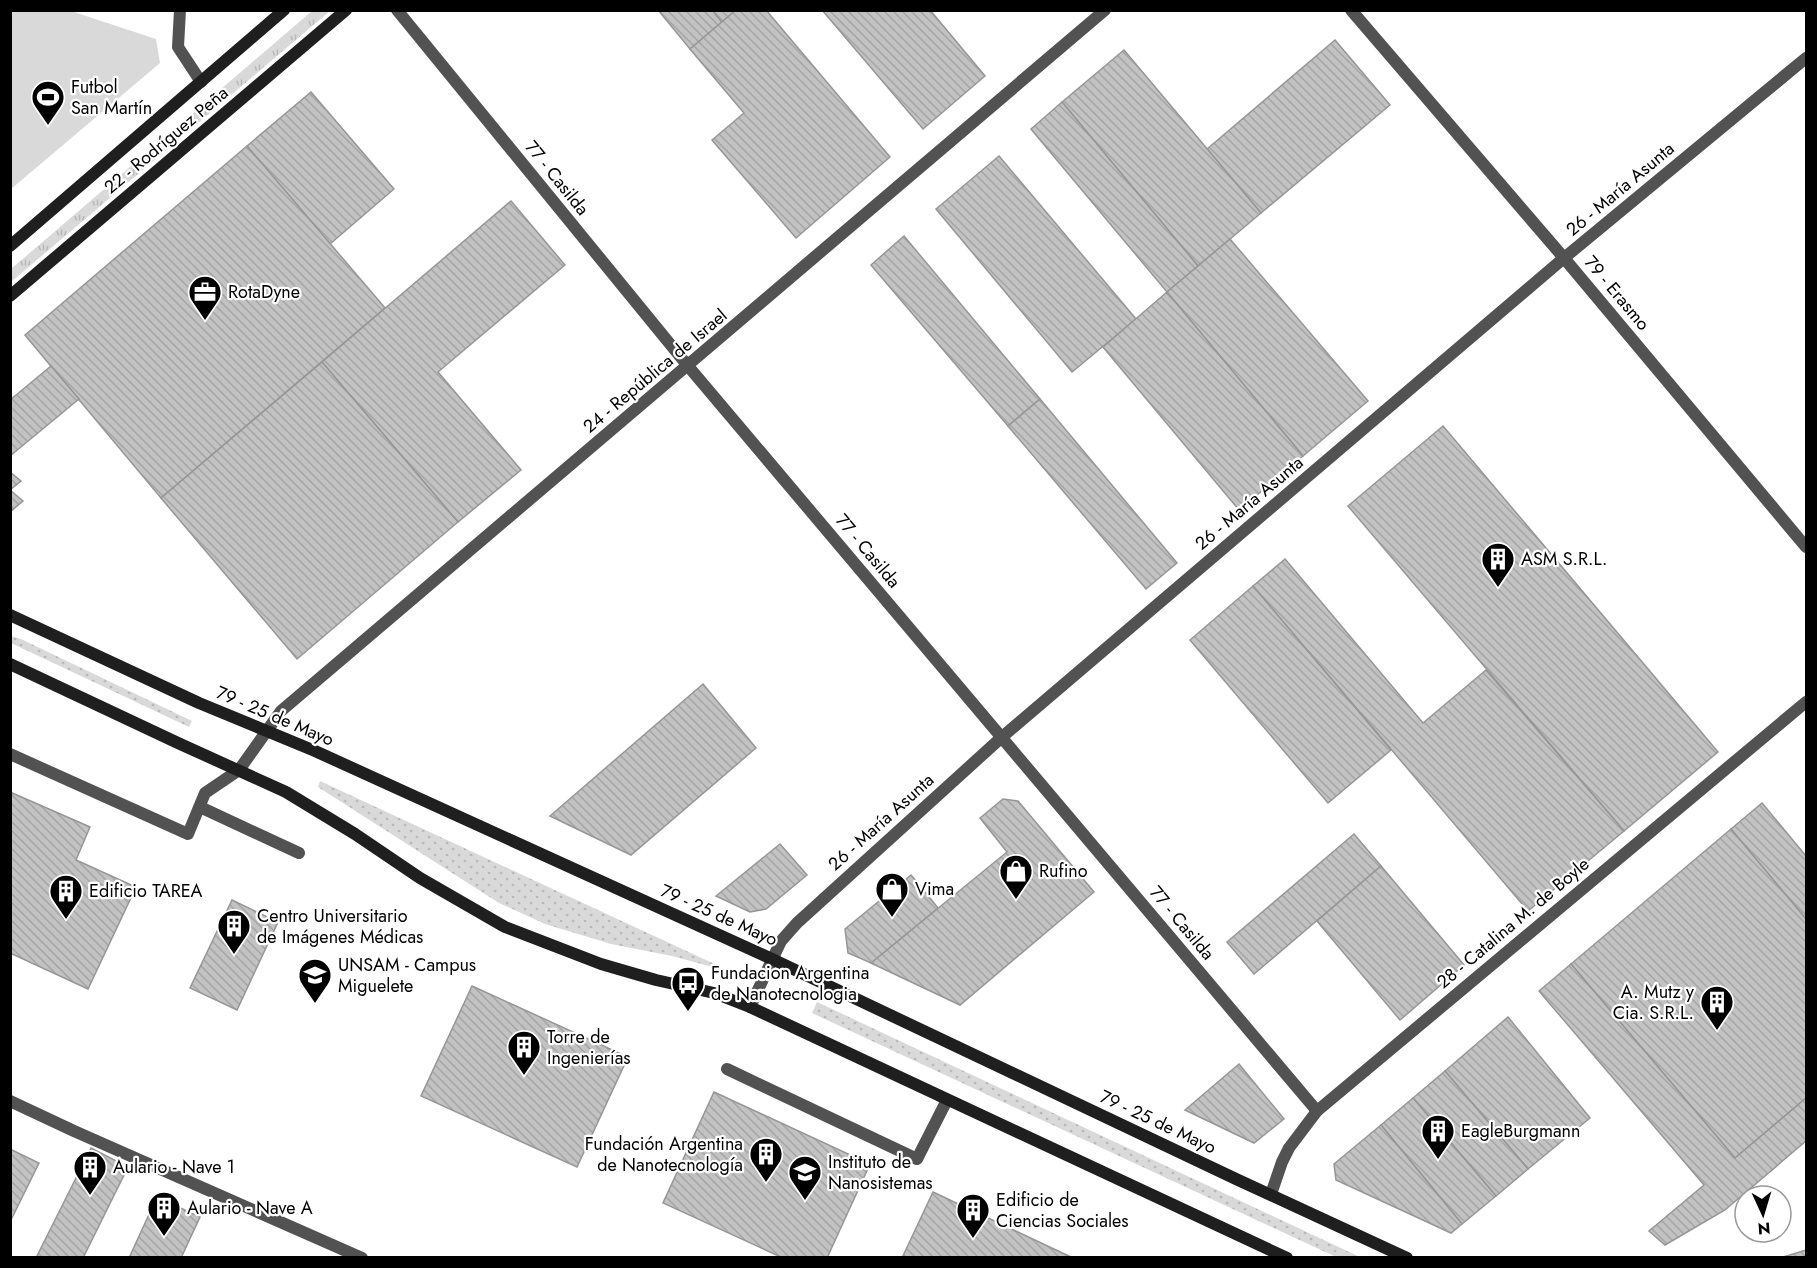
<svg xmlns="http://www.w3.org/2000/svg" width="1817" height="1268" font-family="Jost,sans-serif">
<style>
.grass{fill:url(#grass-tufts)}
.park{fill:url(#park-dots)}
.pitch{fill:#d9d9d9}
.building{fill:url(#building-back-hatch);stroke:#969696;stroke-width:1.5}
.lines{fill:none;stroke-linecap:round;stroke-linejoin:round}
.lane{stroke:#525252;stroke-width:12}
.street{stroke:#525252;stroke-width:12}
.secondary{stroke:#1f1f1f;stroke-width:12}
.labels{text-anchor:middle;stroke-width:4.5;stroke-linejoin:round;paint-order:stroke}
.poi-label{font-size:18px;fill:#000;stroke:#fff;text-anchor:start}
.street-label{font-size:18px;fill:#000;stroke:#fff}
</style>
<defs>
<pattern id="grass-tufts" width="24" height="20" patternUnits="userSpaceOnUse" patternTransform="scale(1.5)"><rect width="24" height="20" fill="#d9d9d9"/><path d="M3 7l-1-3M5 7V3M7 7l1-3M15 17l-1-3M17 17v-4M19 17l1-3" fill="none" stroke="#b8b8b8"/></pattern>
<pattern id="park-dots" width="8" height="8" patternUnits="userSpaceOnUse" patternTransform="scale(1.5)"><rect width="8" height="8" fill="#d9d9d9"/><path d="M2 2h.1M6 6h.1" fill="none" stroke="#b8b8b8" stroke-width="1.8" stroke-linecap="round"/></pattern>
<pattern id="building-back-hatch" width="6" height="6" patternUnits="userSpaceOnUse" patternTransform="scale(1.5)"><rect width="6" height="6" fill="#c2c2c2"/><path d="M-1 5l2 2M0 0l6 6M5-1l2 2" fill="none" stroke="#a5a5a5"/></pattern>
</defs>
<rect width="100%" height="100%" fill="#fff"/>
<polygon class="grass" points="312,11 330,11 11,282 11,269"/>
<g class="park">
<polygon points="10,636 21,639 192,721 189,727 11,643"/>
<polygon points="320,781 721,967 720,969 672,956 611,944 545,924 499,903 318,787"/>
<polygon points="817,1002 1360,1257 1336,1257 812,1013"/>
</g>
<polygon class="pitch" points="11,10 71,11 156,39 160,63 11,189"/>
<g class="building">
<polygon points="658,10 712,10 722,22 690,49"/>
<polygon points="712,10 736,10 722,22"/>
<polygon points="736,10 766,10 890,157 796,238 712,140 744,113 690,49"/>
<polygon points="822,10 930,10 985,76 923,129"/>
<polygon points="1335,40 1390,105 1261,213 1207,149"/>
<polygon points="1124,50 1261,213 1198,266 1062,102"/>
<polygon points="311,92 394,189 330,244 247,146"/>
<polygon points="1062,102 1198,266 1167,292 1031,129"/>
<polygon points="247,146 385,308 161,498 25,335"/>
<polygon points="999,156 1136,319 1072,372 936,209"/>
<polygon points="511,201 565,265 438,372 521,470 458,522 322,362"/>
<polygon points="904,236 1040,399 1008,426 871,265"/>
<polygon points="1230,239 1368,401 1303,456 1167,292"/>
<polygon points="1167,292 1303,456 1239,510 1103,347"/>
<polygon points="322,362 458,522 297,659 161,498"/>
<polygon points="51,366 79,399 10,456 10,400"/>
<polygon points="1040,399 1177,563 1146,589 1008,426"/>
<polygon points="1443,426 1718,752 1624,831 1348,506"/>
<polygon points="10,472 21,481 10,490"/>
<polygon points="10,490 23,501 10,512"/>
<polygon points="1285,559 1423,723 1486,670 1624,831 1528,911 1253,586"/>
<polygon points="1253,586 1391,750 1328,803 1190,640"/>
<polygon points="703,684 756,748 631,855 550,816"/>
<polygon points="10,792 90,827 76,860 136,887 88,989 10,953"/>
<polygon points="1003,799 1018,801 1094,892 960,1005 871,963 1007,852 980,818"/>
<polygon points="1762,803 1806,856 1806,919 1731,829"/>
<polygon points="1731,829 1806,919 1806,1098 1735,1158 1571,964"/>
<polygon points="1354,834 1381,866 1254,974 1227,942"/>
<polygon points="780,844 807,875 766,909 750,912 716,896"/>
<polygon points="1381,866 1464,965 1400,1020 1317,921"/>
<polygon points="911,875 938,908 871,963 848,953 845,929"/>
<polygon points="232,900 278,922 237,1010 190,988"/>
<polygon points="1571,964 1735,1158 1806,1098 1806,1141 1725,1210 1665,1245 1649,1231 1704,1185 1539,991"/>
<polygon points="472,986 628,1057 577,1167 421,1096"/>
<polygon points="1508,1017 1590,1118 1528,1169 1445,1071"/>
<polygon points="1239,1064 1284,1119 1254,1143 1185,1110"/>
<polygon points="1445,1071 1528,1169 1496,1196 1413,1098"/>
<polygon points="714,1092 870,1164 827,1258 783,1258 663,1203"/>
<polygon points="1413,1098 1496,1196 1462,1224 1381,1125"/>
<polygon points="1381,1125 1462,1224 1451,1233 1336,1180 1334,1164"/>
<polygon points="91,1148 128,1167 83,1258 36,1258"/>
<polygon points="10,1149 39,1163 10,1222"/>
<polygon points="933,1192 1073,1258 902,1258"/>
<polygon points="157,1197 200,1217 181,1258 129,1258"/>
<polygon points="1806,1250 1806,1258 1780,1258"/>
</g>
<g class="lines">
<g class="lane">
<polyline points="180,10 178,47 201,82"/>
<polyline points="10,754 188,834 205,793 239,770"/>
<polyline points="200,807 299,853"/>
<polyline points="727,1069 917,1159 947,1100"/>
<polyline points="10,1101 74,1131 362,1258"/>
</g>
<g class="street">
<polyline points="397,10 688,366 1317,1111"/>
<polyline points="1351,10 1564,258 1806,547"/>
<polyline points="239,770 281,711 1105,10"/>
<polyline points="750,1007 781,941 797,923 1002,737 1564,258 1806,58"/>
<polyline points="1271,1194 1282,1162 1289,1148 1317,1111 1806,702"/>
</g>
<g class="secondary">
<polyline points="10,246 284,10"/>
<polyline points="10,296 346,10"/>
<polyline points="10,615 199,703 315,751 772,959 1236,1179 1407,1258"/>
<polyline points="10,664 178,743 286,792 355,834 420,878 505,927 601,964 656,980 714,993 750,1007 1287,1258"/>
</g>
</g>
<defs>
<symbol id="stadium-pin" viewBox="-11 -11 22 30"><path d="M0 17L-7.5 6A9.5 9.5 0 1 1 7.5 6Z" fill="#000" stroke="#fff"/><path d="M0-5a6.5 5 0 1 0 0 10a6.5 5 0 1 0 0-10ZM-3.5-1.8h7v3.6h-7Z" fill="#fff"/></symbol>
<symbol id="office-pin" viewBox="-11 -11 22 30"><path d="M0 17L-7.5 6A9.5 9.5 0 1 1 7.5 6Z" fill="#000" stroke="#fff"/><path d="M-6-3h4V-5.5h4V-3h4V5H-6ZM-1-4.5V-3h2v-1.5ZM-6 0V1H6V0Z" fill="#fff"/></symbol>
<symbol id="building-pin" viewBox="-11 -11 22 30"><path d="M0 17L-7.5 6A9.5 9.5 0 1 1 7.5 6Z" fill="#000" stroke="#fff"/><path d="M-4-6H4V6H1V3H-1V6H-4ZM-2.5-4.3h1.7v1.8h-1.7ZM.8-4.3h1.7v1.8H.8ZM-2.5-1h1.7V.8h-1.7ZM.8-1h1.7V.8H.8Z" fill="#fff"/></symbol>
<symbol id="shop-pin" viewBox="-11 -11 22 30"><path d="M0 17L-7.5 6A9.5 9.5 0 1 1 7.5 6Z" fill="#000" stroke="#fff"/><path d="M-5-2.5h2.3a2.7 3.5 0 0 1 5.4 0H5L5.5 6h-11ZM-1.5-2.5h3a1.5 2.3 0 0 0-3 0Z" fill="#fff"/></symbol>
<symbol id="university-pin" viewBox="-11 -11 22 30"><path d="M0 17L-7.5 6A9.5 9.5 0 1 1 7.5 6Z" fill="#000" stroke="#fff"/><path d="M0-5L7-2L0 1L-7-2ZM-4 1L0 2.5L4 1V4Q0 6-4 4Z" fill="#fff"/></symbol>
<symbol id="bus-pin" viewBox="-11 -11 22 30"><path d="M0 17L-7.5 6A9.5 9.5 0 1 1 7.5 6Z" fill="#000" stroke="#fff"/><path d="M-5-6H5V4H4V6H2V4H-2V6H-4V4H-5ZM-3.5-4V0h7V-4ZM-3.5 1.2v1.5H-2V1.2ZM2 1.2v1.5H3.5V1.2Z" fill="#fff"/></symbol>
</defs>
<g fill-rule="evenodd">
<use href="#stadium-pin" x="29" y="78" width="38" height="52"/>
<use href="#office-pin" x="186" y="273" width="38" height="52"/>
<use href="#building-pin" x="1479" y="540" width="38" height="52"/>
<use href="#shop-pin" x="997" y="852" width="38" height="52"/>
<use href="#shop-pin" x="873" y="870" width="38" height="52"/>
<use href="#building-pin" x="47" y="872" width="38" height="52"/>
<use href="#building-pin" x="215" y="907" width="38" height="52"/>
<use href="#university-pin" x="296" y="956" width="38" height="52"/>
<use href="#bus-pin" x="669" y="964" width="38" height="52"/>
<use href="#building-pin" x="1698" y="983" width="38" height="52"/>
<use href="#building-pin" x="505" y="1028" width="38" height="52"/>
<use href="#building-pin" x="1419" y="1112" width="38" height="52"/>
<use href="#building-pin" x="747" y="1135" width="38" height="52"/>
<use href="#building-pin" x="71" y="1148" width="38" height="52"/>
<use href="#university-pin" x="786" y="1153" width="38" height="52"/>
<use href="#building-pin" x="145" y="1189" width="38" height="52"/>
<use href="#building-pin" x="954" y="1191" width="38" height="52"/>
</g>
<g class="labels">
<g class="poi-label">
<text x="71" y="93">Futbol<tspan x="71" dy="21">San Martín</tspan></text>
<text x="228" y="298">RotaDyne</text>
<text x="1521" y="565">ASM S.R.L.</text>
<text x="1039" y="877">Rufino</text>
<text x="915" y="895">Vima</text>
<text x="89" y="897">Edificio TAREA</text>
<text x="257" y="922">Centro Universitario<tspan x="257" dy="21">de Imágenes Médicas</tspan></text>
<text x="338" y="971">UNSAM - Campus<tspan x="338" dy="21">Miguelete</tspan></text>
<text x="711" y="979">Fundacion Argentina<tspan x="711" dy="21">de Nanotecnologia</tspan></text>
<text x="1694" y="998" text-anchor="end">A. Mutz y<tspan x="1694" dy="21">Cia. S.R.L.</tspan></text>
<text x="547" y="1043">Torre de<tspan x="547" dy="21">Ingenierías</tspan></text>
<text x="1461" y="1137">EagleBurgmann</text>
<text x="743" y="1150" text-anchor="end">Fundación Argentina<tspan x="743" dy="21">de Nanotecnología</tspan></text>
<text x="828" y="1168">Instituto de<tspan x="828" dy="21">Nanosistemas</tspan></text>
<text x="113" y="1173">Aulario - Nave 1</text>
<text x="996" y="1206">Edificio de<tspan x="996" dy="21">Ciencias Sociales</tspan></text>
<text x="187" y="1214">Aulario - Nave A</text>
</g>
<g class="street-label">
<text transform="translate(166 140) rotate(-40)" y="6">22 - Rodríguez Peña</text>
<text transform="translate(557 178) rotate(51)" y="6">77 - Casilda</text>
<text transform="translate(1620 189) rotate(-40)" y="6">26 - María Asunta</text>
<text transform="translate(1617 293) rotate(50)" y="6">79 - Erasmo</text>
<text transform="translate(655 371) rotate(-40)" y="6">24 - República de Israel</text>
<text transform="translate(1249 503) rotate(-40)" y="6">26 - María Asunta</text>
<text transform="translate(868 551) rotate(50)" y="6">77 - Casilda</text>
<text transform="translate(275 716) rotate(23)" y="6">79 - 25 de Mayo</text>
<text transform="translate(881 822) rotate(-42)" y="6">26 - María Asunta</text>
<text transform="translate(719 915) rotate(24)" y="6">79 - 25 de Mayo</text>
<text transform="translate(1182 923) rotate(50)" y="6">77 - Casilda</text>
<text transform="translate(1513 923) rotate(-40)" y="6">28 - Catalina M. de Boyle</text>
<text transform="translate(1158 1122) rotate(25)" y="6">79 - 25 de Mayo</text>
</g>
</g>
<rect width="1817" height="1268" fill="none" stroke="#000000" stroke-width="24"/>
<g transform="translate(1763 1214) rotate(176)"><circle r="28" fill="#ffffff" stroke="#999999" stroke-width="1.5"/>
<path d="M0-4.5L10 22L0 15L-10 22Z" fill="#000000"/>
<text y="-9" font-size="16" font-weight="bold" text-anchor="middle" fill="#000000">N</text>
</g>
</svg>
